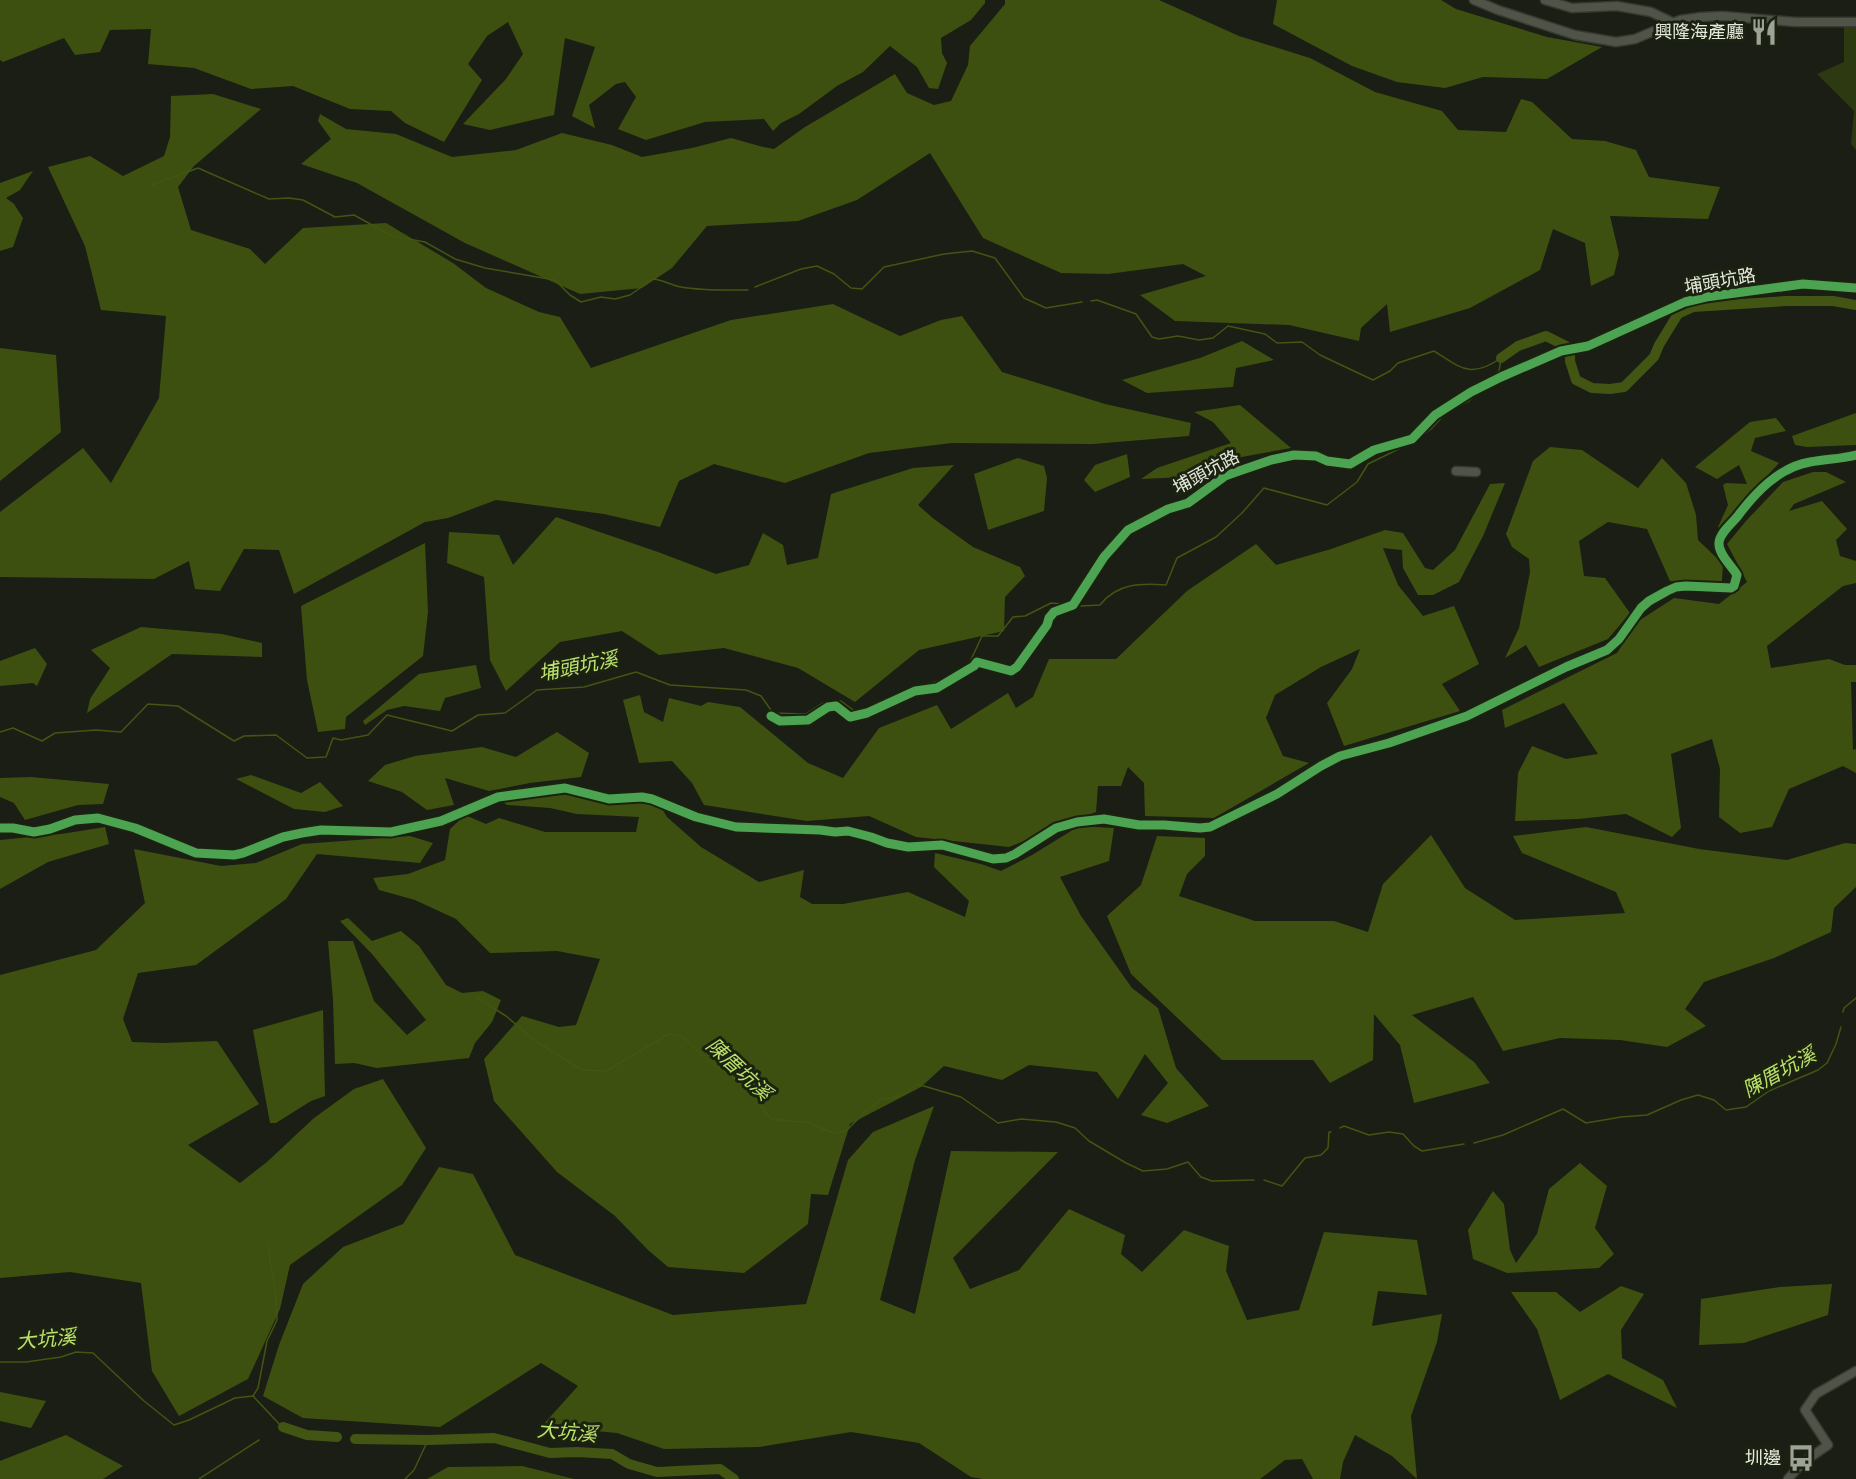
<svg xmlns="http://www.w3.org/2000/svg" width="1856" height="1479" font-family="Figtree,'Noto Sans TC',sans-serif">
<style>
.green{fill:#2d3a11}
.forest{fill:#3e500f}
.lines{fill:none;stroke-linecap:round;stroke-linejoin:round}
.stream{stroke:#425512;stroke-width:1.5}
.river{stroke:#425512;stroke-width:10}
.minor-casing{stroke:#363a31;stroke-width:11}
.minor{stroke:#505448;stroke-width:8}
.cycleway-casing{stroke:#1c2210;stroke-width:13}
.cycleway{stroke:#4ca352;stroke-width:9}
.labels{text-anchor:middle;stroke-width:6;stroke-linejoin:round;paint-order:stroke}
.poi-label{font-size:18px;fill:#e5eade;stroke:#1c2210;text-anchor:end}
.street-label{font-size:18px;fill:#e5eade;stroke:#1c2210}
.water-label{font-size:20px;font-style:italic;fill:#bbe26b;stroke:#1c2210}
</style>
<rect width="100%" height="100%" fill="#1b1e14"/>
<polygon class="green" points="1844,25 1856,26 1856,150 1851,144 1854,111 1817,74 1844,62"/>
<g class="forest">
<polygon points="0,0 985,0 985,3 971,20 941,38 942,53 947,63 938,89 929,88 917,67 890,46 863,72 837,86 799,114 781,123 773,131 764,119 705,122 646,140 618,129 636,97 625,82 616,84 589,105 595,128 572,116 595,47 565,38 554,115 490,130 463,124 506,79 523,54 508,22 487,36 468,64 482,80 444,142 405,123 391,111 350,109 293,86 251,89 194,68 148,64 151,29 110,30 100,52 75,55 64,38 3,62 0,60"/>
<polygon points="1005,0 1159,0 1239,36 1310,58 1375,92 1442,111 1458,130 1506,132 1521,99 1532,102 1572,139 1605,141 1636,150 1649,177 1720,187 1708,219 1610,216 1619,254 1614,275 1591,286 1585,243 1553,229 1540,270 1470,308 1390,332 1387,304 1361,328 1359,341 1289,325 1175,321 1140,295 1206,276 1183,264 1108,274 1061,273 983,238 930,153 857,200 798,221 707,226 672,268 642,288 580,294 465,243 357,183 301,164 331,139 318,121 320,114 346,129 396,134 452,157 516,150 562,133 612,145 642,157 692,148 731,138 763,147 774,149 805,127 895,74 907,93 934,105 951,101 968,65 970,46 1005,4"/>
<polygon points="1277,0 1441,0 1456,9 1547,37 1602,47 1547,79 1483,77 1445,88 1397,82 1352,66 1273,24"/>
<polygon points="213,94 261,109 194,166 178,187 191,230 250,249 265,264 303,228 386,223 453,263 486,288 539,312 560,317 591,368 731,320 833,304 900,336 941,320 962,316 1002,372 1105,404 1191,423 1189,436 1093,444 952,443 869,453 785,483 714,464 679,481 660,527 604,514 496,500 448,518 425,522 294,594 279,550 244,549 220,591 195,589 189,561 154,579 0,577 0,512 83,448 111,483 159,398 166,316 101,310 85,246 48,167 90,156 123,176 164,156 170,137 171,96"/>
<polygon points="33,171 20,190 6,198 14,204 23,218 13,247 0,251 0,183"/>
<polygon points="1242,341 1274,360 1236,368 1233,387 1147,393 1122,380 1200,358"/>
<polygon points="0,348 56,355 61,432 0,481"/>
<polygon points="1240,405 1291,448 1236,458 1220,455 1184,477 1141,479 1157,468 1231,443 1213,422 1194,412"/>
<polygon points="1856,413 1856,445 1807,447 1795,445 1792,436"/>
<polygon points="1776,418 1786,431 1755,438 1751,451 1779,463 1719,528 1718,527 1728,505 1723,485 1726,483 1747,484 1739,465 1717,479 1695,467 1750,422"/>
<polygon points="1550,447 1582,450 1638,488 1662,458 1686,483 1696,515 1698,540 1723,564 1722,581 1670,581 1647,529 1608,522 1579,541 1584,576 1605,578 1630,613 1608,639 1539,667 1526,645 1505,658 1519,628 1530,572 1529,559 1512,547 1506,534 1533,461"/>
<polygon points="1127,454 1130,477 1095,492 1084,480 1095,465"/>
<polygon points="1018,458 1044,466 1047,478 1044,511 988,530 974,474"/>
<polygon points="954,465 918,505 934,519 973,547 1020,567 1025,576 1005,597 1004,631 919,650 855,702 798,668 724,648 659,655 622,631 560,642 506,691 490,660 484,577 447,563 449,532 499,535 513,565 556,517 658,552 716,574 749,565 763,533 783,545 787,565 818,558 831,494 913,468"/>
<polygon points="1813,472 1826,472 1846,482 1794,504 1789,511 1822,501 1847,529 1836,540 1840,556 1856,561 1856,583 1843,586 1767,646 1771,668 1829,659 1845,665 1856,665 1856,682 1851,682 1853,750 1856,749 1856,773 1843,766 1789,789 1772,827 1740,833 1719,817 1720,769 1712,739 1671,754 1681,828 1672,837 1626,814 1578,819 1515,821 1518,773 1532,746 1566,759 1598,754 1564,703 1505,728 1502,710 1617,653 1637,622 1674,598 1719,604 1747,582 1727,544 1746,521 1783,482"/>
<polygon points="1505,483 1483,536 1459,582 1433,595 1418,595 1403,568 1402,550 1383,548 1398,585 1423,616 1454,606 1479,664 1442,684 1460,711 1344,746 1327,703 1352,669 1360,649 1321,667 1275,695 1266,718 1283,756 1309,763 1214,818 1145,816 1144,783 1128,767 1121,786 1098,786 1096,812 1009,847 916,837 869,816 807,821 704,805 692,783 672,761 639,763 623,700 640,695 644,712 663,722 669,698 701,706 708,702 740,707 808,763 843,778 879,728 937,705 951,729 1008,693 1016,708 1033,697 1049,659 1116,659 1187,591 1256,544 1276,565 1331,549 1385,530 1403,533 1425,568 1433,570 1455,550 1490,484"/>
<polygon points="425,543 428,612 423,656 346,717 345,729 318,732 307,680 301,606"/>
<polygon points="141,627 222,634 262,643 262,657 172,654 87,713 90,699 110,668 91,650"/>
<polygon points="35,648 47,664 37,686 33,683 0,686 0,661"/>
<polygon points="476,665 481,688 445,698 440,711 404,706 387,710 365,725 363,721 419,674"/>
<polygon points="557,732 589,753 581,777 530,783 489,791 445,778 454,805 427,810 402,792 368,781 385,765 415,756 482,747 516,757"/>
<polygon points="251,775 301,793 320,782 343,806 325,812 294,809 236,779"/>
<polygon points="31,777 109,784 103,804 78,805 25,820 14,803 0,797 0,778"/>
<polygon points="570,788 612,798 648,803 661,807 667,817 701,847 759,882 804,870 800,897 812,904 843,904 908,892 965,917 969,901 934,867 935,853 981,864 1001,871 1032,855 1079,826 1114,828 1109,861 1060,877 1081,916 1132,988 1158,1008 1176,1068 1209,1106 1167,1123 1141,1115 1168,1083 1145,1054 1118,1099 1097,1072 1029,1065 1002,1080 944,1066 921,1087 850,1124 828,1195 811,1194 808,1224 744,1273 668,1267 648,1250 615,1216 557,1172 494,1101 484,1059 522,1016 559,1027 576,1025 600,959 557,951 490,953 456,919 415,900 379,890 373,878 408,874 445,860 450,829 465,815 486,824 499,818 545,832 636,832 639,817 577,814 550,808 507,805 504,803 506,800"/>
<polygon points="105,827 109,844 48,862 0,889 0,840 61,834"/>
<polygon points="1586,827 1699,849 1787,860 1845,843 1856,844 1856,887 1834,908 1831,932 1774,958 1704,982 1685,1009 1706,1026 1667,1047 1620,1040 1560,1038 1503,1051 1473,997 1412,1015 1474,1062 1490,1083 1414,1103 1400,1045 1374,1014 1373,1060 1330,1083 1313,1060 1222,1060 1131,974 1107,916 1141,885 1157,836 1205,838 1205,856 1187,874 1179,896 1255,921 1334,921 1368,932 1383,884 1431,835 1465,888 1515,920 1625,913 1616,892 1522,853 1513,836"/>
<polygon points="410,836 433,843 420,863 317,854 286,899 196,965 138,973 123,1019 132,1042 163,1043 217,1041 259,1104 188,1145 240,1183 267,1162 314,1118 354,1089 383,1079 426,1148 402,1185 290,1265 280,1309 248,1379 179,1416 152,1371 141,1283 70,1272 0,1278 0,975 96,950 145,903 134,849 221,866 256,863 302,844"/>
<polygon points="348,918 372,941 401,931 419,946 446,985 462,993 483,991 501,1000 492,1022 475,1043 469,1058 377,1068 354,1063 335,1064 333,1000 328,941 353,941 374,1001 407,1035 426,1020 372,954 340,921"/>
<polygon points="323,1010 325,1096 311,1101 276,1123 270,1123 253,1030"/>
<polygon points="934,1106 915,1160 880,1300 915,1314 951,1151 1058,1152 953,1258 970,1289 1019,1270 1069,1209 1125,1235 1121,1254 1142,1272 1184,1230 1229,1246 1226,1271 1247,1320 1299,1310 1324,1232 1417,1240 1427,1295 1378,1291 1372,1326 1442,1314 1437,1342 1411,1416 1417,1479 1392,1456 1355,1435 1343,1462 1340,1479 1313,1479 1302,1459 1285,1460 1260,1479 983,1479 971,1477 919,1443 851,1432 759,1447 664,1449 617,1433 542,1426 578,1386 541,1363 440,1427 303,1418 263,1396 279,1345 303,1284 343,1247 403,1224 439,1167 473,1174 515,1255 673,1315 806,1304 848,1160 873,1132"/>
<polygon points="1580,1163 1607,1186 1595,1228 1614,1254 1599,1268 1507,1273 1473,1259 1468,1230 1493,1191 1504,1204 1510,1250 1516,1263 1537,1234 1549,1189"/>
<polygon points="1832,1284 1828,1315 1744,1343 1699,1345 1701,1299 1780,1287"/>
<polygon points="1621,1286 1644,1294 1621,1330 1622,1358 1663,1380 1677,1408 1608,1374 1560,1400 1537,1329 1511,1292 1556,1292 1580,1312"/>
<polygon points="0,1392 46,1401 31,1428 0,1421"/>
<polygon points="66,1435 123,1466 103,1479 0,1479 0,1461"/>
<polygon points="522,1466 574,1479 427,1479 448,1467"/>
</g>
<g class="lines">
<g class="stream">
<path d="M152 185 198 168 269 199 289 198 303 200 335 217 354 215 392 236 425 242 455 259 485 268 555 280 570 295 581 302 601 297 615 299 630 295 653 279C663 280 671 285 681 287 703 291 726 290 748 290"/>
<polyline points="755,287 801,269 817,266 834,274 851,288 862,289 884,267 944,254 972,251 995,258 1024,298 1046,308 1082,302"/>
<path d="M1091 301 1097 300 1136 314 1152 337 1159 339 1178 336 1199 340 1213 338 1228 326 1265 334 1277 343 1302 342 1320 355 1373 380 1390 371 1398 363 1434 351C1461 368 1471 379 1501 358"/>
<polyline points="1492,377 1499,371 1501,359"/>
<polyline points="1454,408 1469,401 1475,395"/>
<polyline points="1418,439 1431,429 1445,414"/>
<path d="M1081 606 1100 605C1117 583 1141 583 1166 585L1177 558 1216 537 1242 513 1264 488 1327 505 1357 482 1368 464 1411 443"/>
<polyline points="969,664 982,636 998,636 1013,617 1025,616 1051,603 1063,604"/>
<polyline points="860,711 912,688 939,681 960,669"/>
<polyline points="0,732 13,728 42,741 55,733 96,730 121,732 148,704 178,706 234,741 244,736 276,735 307,758 326,757 333,738 341,740 368,735 387,715 452,731 478,715 505,713 537,690 584,687 636,672 670,685 746,690 761,696 773,713 806,714 823,703 841,701 856,712"/>
<polyline points="476,997 506,1016 537,1042 582,1070 606,1071 669,1034 683,1037 708,1061 732,1077 751,1093 771,1119 810,1123 830,1132 837,1133 846,1131 865,1112 882,1099 897,1097 907,1092 917,1084 961,1097 998,1123 1021,1119 1056,1122 1075,1128 1089,1141 1126,1163 1143,1171 1167,1169 1188,1162 1201,1177 1212,1181 1254,1180"/>
<polyline points="1843,1012 1844,1008 1856,998"/>
<polyline points="1340,1128 1344,1126 1369,1135 1389,1132 1403,1134 1414,1146 1422,1151 1464,1144"/>
<polyline points="1474,1143 1503,1135 1563,1109 1586,1123 1621,1117 1647,1115 1681,1100 1698,1095 1714,1100 1726,1110 1746,1107 1769,1091 1818,1070 1827,1063 1836,1044 1841,1027"/>
<polyline points="1264,1180 1282,1186 1305,1158 1321,1155 1328,1148 1329,1132 1331,1132"/>
<polyline points="0,1362 26,1362 61,1357 76,1352 93,1353 144,1401 174,1425 189,1420 235,1398 253,1396 282,1427"/>
<polyline points="253,1396 258,1388 267,1341 277,1320 276,1295 267,1240"/>
<polyline points="199,1479 259,1440"/>
<polyline points="405,1479 414,1470 428,1440"/>
</g>
<g class="river">
<polyline points="1570,351 1570,361 1576,380 1592,388 1610,389 1624,387 1654,357 1659,345 1678,314 1693,307 1786,301 1833,301 1856,305"/>
<polyline points="1501,358 1518,346 1546,336 1566,346"/>
<polyline points="283,1427 307,1435 337,1437"/>
<polyline points="355,1439 428,1440 494,1438 550,1453 577,1452 612,1454 629,1464 657,1472 720,1469 734,1479"/>
</g>
<defs>
<g id="minor">
<polyline points="1474,0 1498,10 1575,35 1616,42 1635,39 1680,20 1701,17 1722,16 1795,22 1856,22"/>
<polyline points="1545,0 1572,8 1617,6 1651,12 1674,23"/>
<polyline points="1456,471 1476,472"/>
<polyline points="771,716 780,721 808,720 828,707 836,706 850,717 867,713 915,691 937,688 974,666 977,662 1011,671 1017,667 1047,625 1049,618 1054,612 1073,605 1104,557 1128,530 1168,509 1188,503 1225,476 1239,471 1271,460 1294,455 1316,456 1327,461 1350,464 1374,450 1412,439 1435,415 1471,392 1501,377 1561,351 1588,346 1685,302 1706,297 1803,284 1856,288"/>
<path d="M0 828H13L34 832 50 829 75 820 98 818 135 828 196 853 234 855 243 853 283 837 302 833 321 830 391 832 441 821 498 797 565 788 609 799 642 797 652 799 696 817 736 827 820 830 835 832 848 831 871 837 887 843 908 847 942 845 993 859 1006 858 1015 854 1056 828 1077 822 1104 819 1139 825H1164L1200 828 1210 827 1277 794 1321 766 1340 756 1389 743 1467 716 1566 667 1607 650 1619 639 1641 608 1649 601 1667 591 1676 587 1686 586 1731 588 1734 586 1737 575C1732 566 1718 554 1719 543 1719 534 1731 524 1737 517 1755 493 1779 467 1810 462 1825 459 1841 459 1856 455"/>
<polyline points="1788,1479 1802,1463 1828,1445 1805,1410 1816,1394 1856,1371"/>
</g>
</defs>
<use href="#minor" class="minor-casing"/>
<use href="#minor" class="minor"/>
<defs>
<g id="cycleway">
<polyline points="771,716 780,721 808,720 828,707 836,706 850,717 867,713 915,691 937,688 974,666 977,662 1011,671 1017,667 1047,625 1049,618 1054,612 1073,605 1104,557 1128,530 1168,509 1188,503 1225,476 1239,471 1271,460 1294,455 1316,456 1327,461 1350,464 1374,450 1412,439 1435,415 1471,392 1501,377 1561,351 1588,346 1685,302 1706,297 1803,284 1856,288"/>
<path d="M0 828H13L34 832 50 829 75 820 98 818 135 828 196 853 234 855 243 853 283 837 302 833 321 830 391 832 441 821 498 797 565 788 609 799 642 797 652 799 696 817 736 827 820 830 835 832 848 831 871 837 887 843 908 847 942 845 993 859 1006 858 1015 854 1056 828 1077 822 1104 819 1139 825H1164L1200 828 1210 827 1277 794 1321 766 1340 756 1389 743 1467 716 1566 667 1607 650 1619 639 1641 608 1649 601 1667 591 1676 587 1686 586 1731 588 1734 586 1737 575C1732 566 1718 554 1719 543 1719 534 1731 524 1737 517 1755 493 1779 467 1810 462 1825 459 1841 459 1856 455"/>
</g>
</defs>
<use href="#cycleway" class="cycleway-casing"/>
<use href="#cycleway" class="cycleway"/>
</g>
<defs>
<symbol id="restaurant-bare" viewBox="-9 -9 18 18"><path d="M-5-6h1v4h1v-4h1v4h1v-4h1v5L-1.5 .5V6h-2V.5L-5-1ZM5-6V6H3V1.5H1.5Q1.5-4 5-6Z" fill="#9ea397" stroke="#1c2210" stroke-width="2.5" paint-order="stroke"/></symbol>
<symbol id="bus-bare" viewBox="-9 -9 18 18"><path d="M-5-6H5V4H4V6H2V4H-2V6H-4V4H-5ZM-3.5-4V0h7V-4ZM-3.5 1.2v1.5H-2V1.2ZM2 1.2v1.5H3.5V1.2Z" fill="#9ea397" stroke="#1c2210" stroke-width="2.5" paint-order="stroke"/></symbol>
</defs>
<g fill-rule="evenodd">
<use href="#restaurant-bare" x="1745" y="13" width="38" height="38"/>
<use href="#bus-bare" x="1782" y="1439" width="38" height="38"/>
</g>
<g class="labels">
<g class="poi-label">
<text x="1744" y="38">興隆海產廳</text>
<text x="1781" y="1464">圳邊</text>
</g>
<g class="street-label">
<text transform="translate(1720 281) rotate(-10)" y="6">埔頭坑路</text>
<text transform="translate(1206 472) rotate(-28)" y="6">埔頭坑路</text>
</g>
<g class="water-label">
<text transform="translate(578 666) rotate(-11)" y="7">埔頭坑溪</text>
<text transform="translate(739 1069) rotate(43)" y="7">陳厝坑溪</text>
<text transform="translate(1779 1072) rotate(-29)" y="7">陳厝坑溪</text>
<text transform="translate(46 1339) rotate(-5)" y="7">大坑溪</text>
<text transform="translate(567 1432) rotate(5)" y="7">大坑溪</text>
</g>
</g>
</svg>
